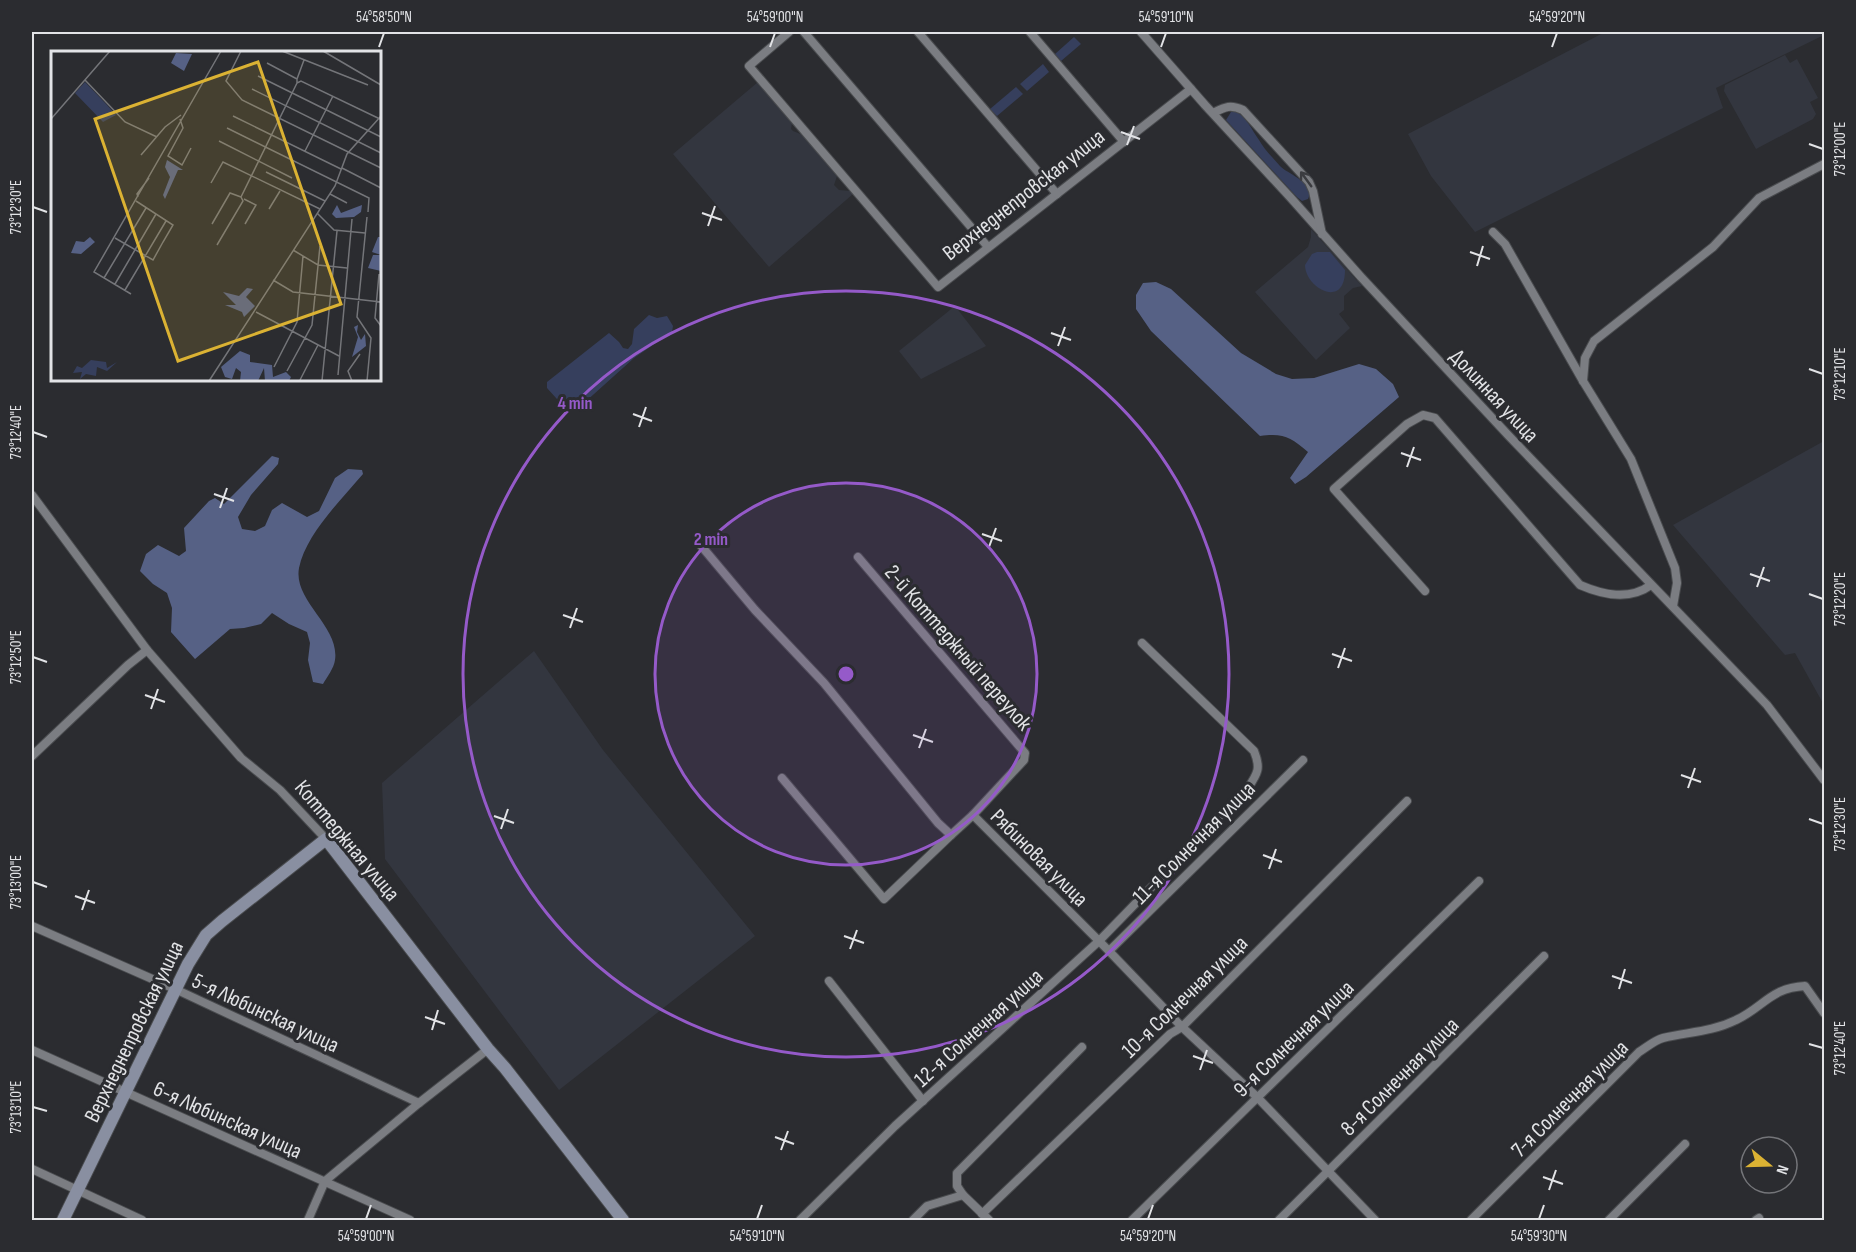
<svg xmlns="http://www.w3.org/2000/svg" width="1856" height="1252" font-family="'Sofia Sans Condensed',sans-serif">
<style>
.built{fill:#33363f}
.green{fill:#363f5d}
.forest{fill:#566185}
.lines{fill:none;stroke-linecap:round;stroke-linejoin:round}
.street-casing{stroke:#494b4e;stroke-width:10}
.secondary-casing{stroke:#494b4e;stroke-width:14}
.street{stroke:#7b7d82;stroke-width:8}
.secondary{stroke:#898fa1;stroke-width:12}
.oneway{stroke:#3b3c40}
.ticks{fill:none;stroke:#e2e3e6;stroke-width:2}
.ring{fill:none;stroke:#955ac9;stroke-width:3}
.labels{text-anchor:middle;stroke-width:6;stroke-linejoin:round;paint-order:stroke}
.street-label{font-size:22px;fill:#e2e3e6;stroke:#2b2c30}
.inset-road{fill:none;stroke:#747579;stroke-width:1.5}
.view{fill:#dbb233;fill-opacity:0.15;stroke:#dbb233;stroke-width:3}
.inset-edge{fill:none;stroke:#e2e3e6;stroke-width:3}
.centre{fill:#955ac9;stroke:#2b2c30;stroke-width:3}
.ring-label{font-size:18px;text-anchor:middle;font-weight:bold;fill:#955ac9;stroke:#2b2c30;stroke-width:6;stroke-linejoin:round;paint-order:stroke}
.neatline{fill:none;stroke:#e2e3e6;stroke-width:2}
.ticks-label{font-size:15px;text-anchor:middle;fill:#e2e3e6}
</style>
<rect width="100%" height="100%" fill="#2b2c30"/>
<g class="built">
<polygon points="1605,32 1824,32 1824,35 1716,88 1723,108 1475,232 1431,176 1408,134"/>
<polygon points="1785,55 1790,63 1797,59 1818,98 1810,102 1816,114 1813,119 1756,149 1724,91 1725,85"/>
<polygon points="758,82 792,123 791,129 793,131 803,135 837,176 834,185 839,190 850,191 853,194 769,267 673,154"/>
<polygon points="1311,229 1362,286 1353,288 1344,296 1344,310 1339,314 1350,328 1316,360 1255,292 1308,247 1311,237"/>
<polygon points="955,306 986,346 921,379 899,351"/>
<polygon points="1824,441 1824,705 1795,653 1785,655 1673,525"/>
<polygon points="534,651 603,750 755,936 559,1090 385,859 382,783"/>
</g>
<g class="green">
<polygon points="1074,37 1081,44 1061,61 1055,54"/>
<polygon points="1043,64 1049,72 1027,91 1020,84"/>
<polygon points="1016,87 1023,94 997,116 990,109"/>
<path d="M1235 111C1247 117 1251 129 1259 140 1264 149 1273 158 1280 166 1289 175 1316 183 1308 199L1302 201 1297 197 1226 120 1231 112Z"/>
<path d="M1317 252H1330L1345 270C1345 310 1305 288 1305 265L1312 254Z"/>
<polygon points="649,315 657,318 667,316 673,326 672,332 634,358 574,412 566,409 547,388 547,382 609,333 619,342 623,348 628,349 632,344 634,329"/>
</g>
<g class="forest">
<path d="M1156 282 1171 289 1241 353 1276 374 1292 379 1314 378 1359 364 1376 369 1393 384 1399 397 1306 477 1295 484 1290 478 1308 452C1290 437 1284 433 1260 436L1151 331 1136 309V295L1143 283Z"/>
<path d="M272 456 279 458 278 464 251 495 238 517 242 529 255 531 265 526 272 510 282 503 307 517 319 511 335 478 348 469 362 470 363 474C341 500 306 534 299 568 293 601 340 626 335 660 334 668 327 677 323 684L313 682 308 660 310 643 307 632 289 624 272 613 261 624 244 628 230 629 195 659 171 632 172 608 167 593 153 584 140 571 146 554 158 545 179 556 186 551 184 528 209 501 215 498 224 504Z"/>
</g>
<g class="lines">
<defs>
<g id="street">
<polyline points="789,32 749,66 938,287 1191,89"/>
<polyline points="804,32 988,247"/>
<polyline points="918,32 1057,194"/>
<polyline points="1030,32 1124,142"/>
<polyline points="1141,32 1205,105 1290,197 1361,277 1508,435 1767,705 1824,780"/>
<path d="M1213 113C1225 107 1230 104 1243 110L1309 182 1313 191 1322 234"/>
<polyline points="1493,232 1505,244 1583,381 1631,459 1675,568 1677,583 1673,606"/>
<polyline points="1583,381 1585,358 1594,341 1713,247 1759,198 1824,164"/>
<polyline points="32,495 147,650 241,758 280,790 326,839"/>
<polyline points="698,542 755,610 824,683 938,823 951,835 973,815 1109,951 1182,1027 1257,1097 1375,1220"/>
<polyline points="858,557 1025,753 1024,760 973,815"/>
<path d="M1425 591 1334 489 1407 424 1423 415 1435 418 1580 585C1603 595 1629 601 1651 585"/>
<polyline points="32,756 128,665 147,650"/>
<polyline points="782,778 884,899 951,835"/>
<polyline points="32,926 175,989 419,1103"/>
<polyline points="1109,951 1303,760"/>
<polyline points="829,981 923,1101"/>
<polyline points="32,1050 410,1220"/>
<polyline points="32,1169 142,1220"/>
<polyline points="963,1195 989,1220"/>
<polyline points="982,1214 1170,1034 1182,1027 1407,801"/>
<polyline points="308,1220 325,1181 419,1103 488,1049"/>
<path d="M800 1220 895 1126 1099 941 1171 867 1177 858 1248 788C1258 773 1261 768 1254 751L1142 643"/>
<polyline points="913,1220 927,1206 963,1195 957,1186 957,1173 1082,1047"/>
<polyline points="1132,1220 1479,881"/>
<polyline points="1279,1220 1544,956"/>
<path d="M1471 1220 1639 1052C1647 1047 1655 1040 1663 1038 1688 1032 1712 1032 1736 1020 1764 1007 1770 988 1805 986L1824 1013"/>
<polyline points="1609,1220 1685,1144"/>
<polyline points="1756,1220 1759,1218"/>
</g>
<polyline id="secondary" points="63,1220 188,964 206,935 222,921 326,839 488,1049 505,1068 623,1220"/>
</defs>
<use href="#street" class="street-casing"/>
<use href="#secondary" class="secondary-casing"/>
<use href="#street" class="street"/>
<use href="#secondary" class="secondary"/>
</g>
<defs><path id="oneway-shaft" d="M-6 0H5M1.5-3L5.5 0L1.5 3" fill="none" stroke-width="1.6" stroke-linecap="round" stroke-linejoin="round" transform="scale(1.5)"/></defs>
<use class="oneway" href="#oneway-shaft" transform="translate(1306 179) rotate(-126)"/>
<path class="ticks" d="M379 47 384 33M770 47 775 33M1161 47 1166 33M1552 47 1557 33M1121 132 1140 139M1809 144 1823 149M1127 145 1134 126M33 207 47 212M702 213 722 220M708 226 715 206M1470 252 1490 259M1477 266 1483 246M1051 333 1071 340M1058 346 1065 327M1809 369 1823 374M633 414 652 421M639 427 646 407M33 432 47 437M1401 453 1421 460M1407 467 1414 447M214 494 234 501M220 508 227 488M982 534 1002 541M989 547 996 528M1750 574 1770 581M1757 587 1764 567M1809 594 1823 599M563 615 583 622M570 628 577 608M1332 654 1352 661M33 657 47 662M1338 668 1345 648M145 695 165 702M151 709 158 689M913 735 933 742M919 748 926 729M1681 775 1701 782M1688 788 1695 768M494 816 514 823M1809 819 1823 824M501 829 508 809M1263 855 1282 862M1269 869 1276 849M33 882 47 887M75 896 95 903M82 910 89 890M844 936 864 943M850 949 857 930M1612 976 1632 983M1619 989 1625 969M425 1017 445 1024M432 1030 438 1010M1809 1044 1823 1048M1193 1056 1213 1063M1200 1070 1207 1050M33 1107 47 1111M775 1137 794 1144M781 1150 788 1131M1543 1177 1563 1184M1549 1190 1556 1170M366 1219 371 1205M757 1219 762 1205M1148 1219 1153 1205M1539 1219 1544 1205"/>
<circle cx="846" cy="674" r="191" fill="#955ac9" fill-opacity=".12"/>
<g class="ring">
<circle cx="846" cy="674" r="191"/>
<circle cx="846" cy="674" r="383"/>
</g>
<g class="labels">
<g class="street-label">
<text transform="translate(1023 194) rotate(-38)" y="8">Верхнеднепровская улица</text>
<text transform="translate(1495 395) rotate(47)" y="8">Долинная улица</text>
<text transform="translate(959 647) rotate(49)" y="8">2-й Коттеджный переулок</text>
<text transform="translate(348 840) rotate(50)" y="8">Коттеджная улица</text>
<text transform="translate(1193 842) rotate(-45)" y="8">11-я Солнечная улица</text>
<text transform="translate(1040 857) rotate(45)" y="8">Рябиновая улица</text>
<text transform="translate(1184 996) rotate(-44)" y="8">10-я Солнечная улица</text>
<text transform="translate(266 1012) rotate(25)" y="8">5-я Любинская улица</text>
<text transform="translate(978 1027) rotate(-42)" y="8">12-я Солнечная улица</text>
<text transform="translate(133 1031) rotate(-64)" y="8">Верхнеднепровская улица</text>
<text transform="translate(1293 1038) rotate(-44)" y="8">9-я Солнечная улица</text>
<text transform="translate(1399 1076) rotate(-45)" y="8">8-я Солнечная улица</text>
<text transform="translate(1569 1098) rotate(-45)" y="8">7-я Солнечная улица</text>
<text transform="translate(228 1119) rotate(24)" y="8">6-я Любинская улица</text>
</g>
</g>
<g transform="translate(51 51)">
<rect width="330" height="330" fill="#2b2c30"/>
<path d="M34 31 56 54 65 64 52 71 24 42ZM40 309 55 311 56 317 66 311 56 320 46 316 45 325 35 323 29 328 31 321 22 322 26 315 31 317Z" fill="#363f5d"/>
<path d="M125 2 141 3 133 20 120 12ZM116 109 132 119H127L114 148 112 144 119 126 114 116ZM286 154 290 162 311 154 310 161 303 166 285 167 281 163ZM39 186 44 191 30 203 20 202 25 190 33 191ZM327 186H330V220L317 217 322 204H330L321 201ZM196 237 202 238 195 246 204 255 193 266 191 261 174 254H185L172 241 188 245ZM307 274 306 281 310 289 314 283 315 295 301 306 307 286 303 276ZM189 300 199 304V311L221 314 222 326 235 321 240 326 238 330H214L213 317 207 330H189L190 321 185 317 181 328 174 326 170 316Z" fill="#566185"/>
<path class="inset-road" d="M190 0 175 30 191 49 330 117M231 0 317 34M272 0 330 34M216 12 246 28V32L250 30 329 68M207 25 330 86M246 28 253 9M34 29 74 71 106 86M201 38 330 102M182 65 290 118M0 68 59 0M129 68 132 77 117 105 131 114 140 97M176 77 318 147 317 161M168 90 241 127M254 100 282 45M90 104 114 76 130 64M291 117 330 137M215 121 274 150M160 132 172 111 269 158M279 143 296 152M87 146 86 143 98 127M193 148 205 154 194 173M218 158 229 140M266 162 283 179 314 182M161 173 179 142 190 146M64 187 102 209 112 191 122 174 85 150M166 194 192 150 190 146 246 32M242 199 267 214 296 217M328 223 324 267 330 275M53 227 95 157M222 229 242 241 330 251M64 233 105 163M74 239 115 170M80 243 43 221 170 0M205 261 288 305M223 316 246 271 252 205M236 320 261 274 269 195M287 324 301 168M249 329 267 294M158 330 284 135 296 103 330 65M271 330 286 180M301 330 297 320 309 303M316 330 320 287 306 266 316 166"/>
<path class="view" d="M207 11 290 253 127 310 44 68Z"/>
<rect width="330" height="330" class="inset-edge"/>
</g>
<circle cx="846" cy="674" r="9" class="centre"/>
<g class="ring-label">
<text x="575" y="409">4 min</text>
<text x="711" y="545">2 min</text>
</g>
<rect width="1856" height="1252" fill="none" stroke="#2b2c30" stroke-width="66"/>
<g transform="translate(1769 1165) rotate(109)"><circle r="28" fill="#2b2c30" stroke="#747579" stroke-width="1.5"/>
<path d="M0-4.5L10 22L0 15L-10 22Z" fill="#dbb233"/>
<text y="-9" font-size="16" font-weight="bold" text-anchor="middle" fill="#e2e3e6">N</text>
</g>
<rect x="33" y="33" width="1790" height="1186" class="neatline"/>
<g class="ticks-label">
<text x="384" y="22">54°58'50"N</text>
<text x="775" y="22">54°59'00"N</text>
<text x="1166" y="22">54°59'10"N</text>
<text x="1557" y="22">54°59'20"N</text>
<text transform="translate(1840 149) rotate(-90)" y="5">73°12'00"E</text>
<text transform="translate(16 207) rotate(-90)" y="5">73°12'30"E</text>
<text transform="translate(1840 374) rotate(-90)" y="5">73°12'10"E</text>
<text transform="translate(16 432) rotate(-90)" y="5">73°12'40"E</text>
<text transform="translate(1840 599) rotate(-90)" y="5">73°12'20"E</text>
<text transform="translate(16 657) rotate(-90)" y="5">73°12'50"E</text>
<text transform="translate(1840 824) rotate(-90)" y="5">73°12'30"E</text>
<text transform="translate(16 882) rotate(-90)" y="5">73°13'00"E</text>
<text transform="translate(1840 1048) rotate(-90)" y="5">73°12'40"E</text>
<text transform="translate(16 1107) rotate(-90)" y="5">73°13'10"E</text>
<text x="366" y="1241">54°59'00"N</text>
<text x="757" y="1241">54°59'10"N</text>
<text x="1148" y="1241">54°59'20"N</text>
<text x="1539" y="1241">54°59'30"N</text>
</g>
</svg>
